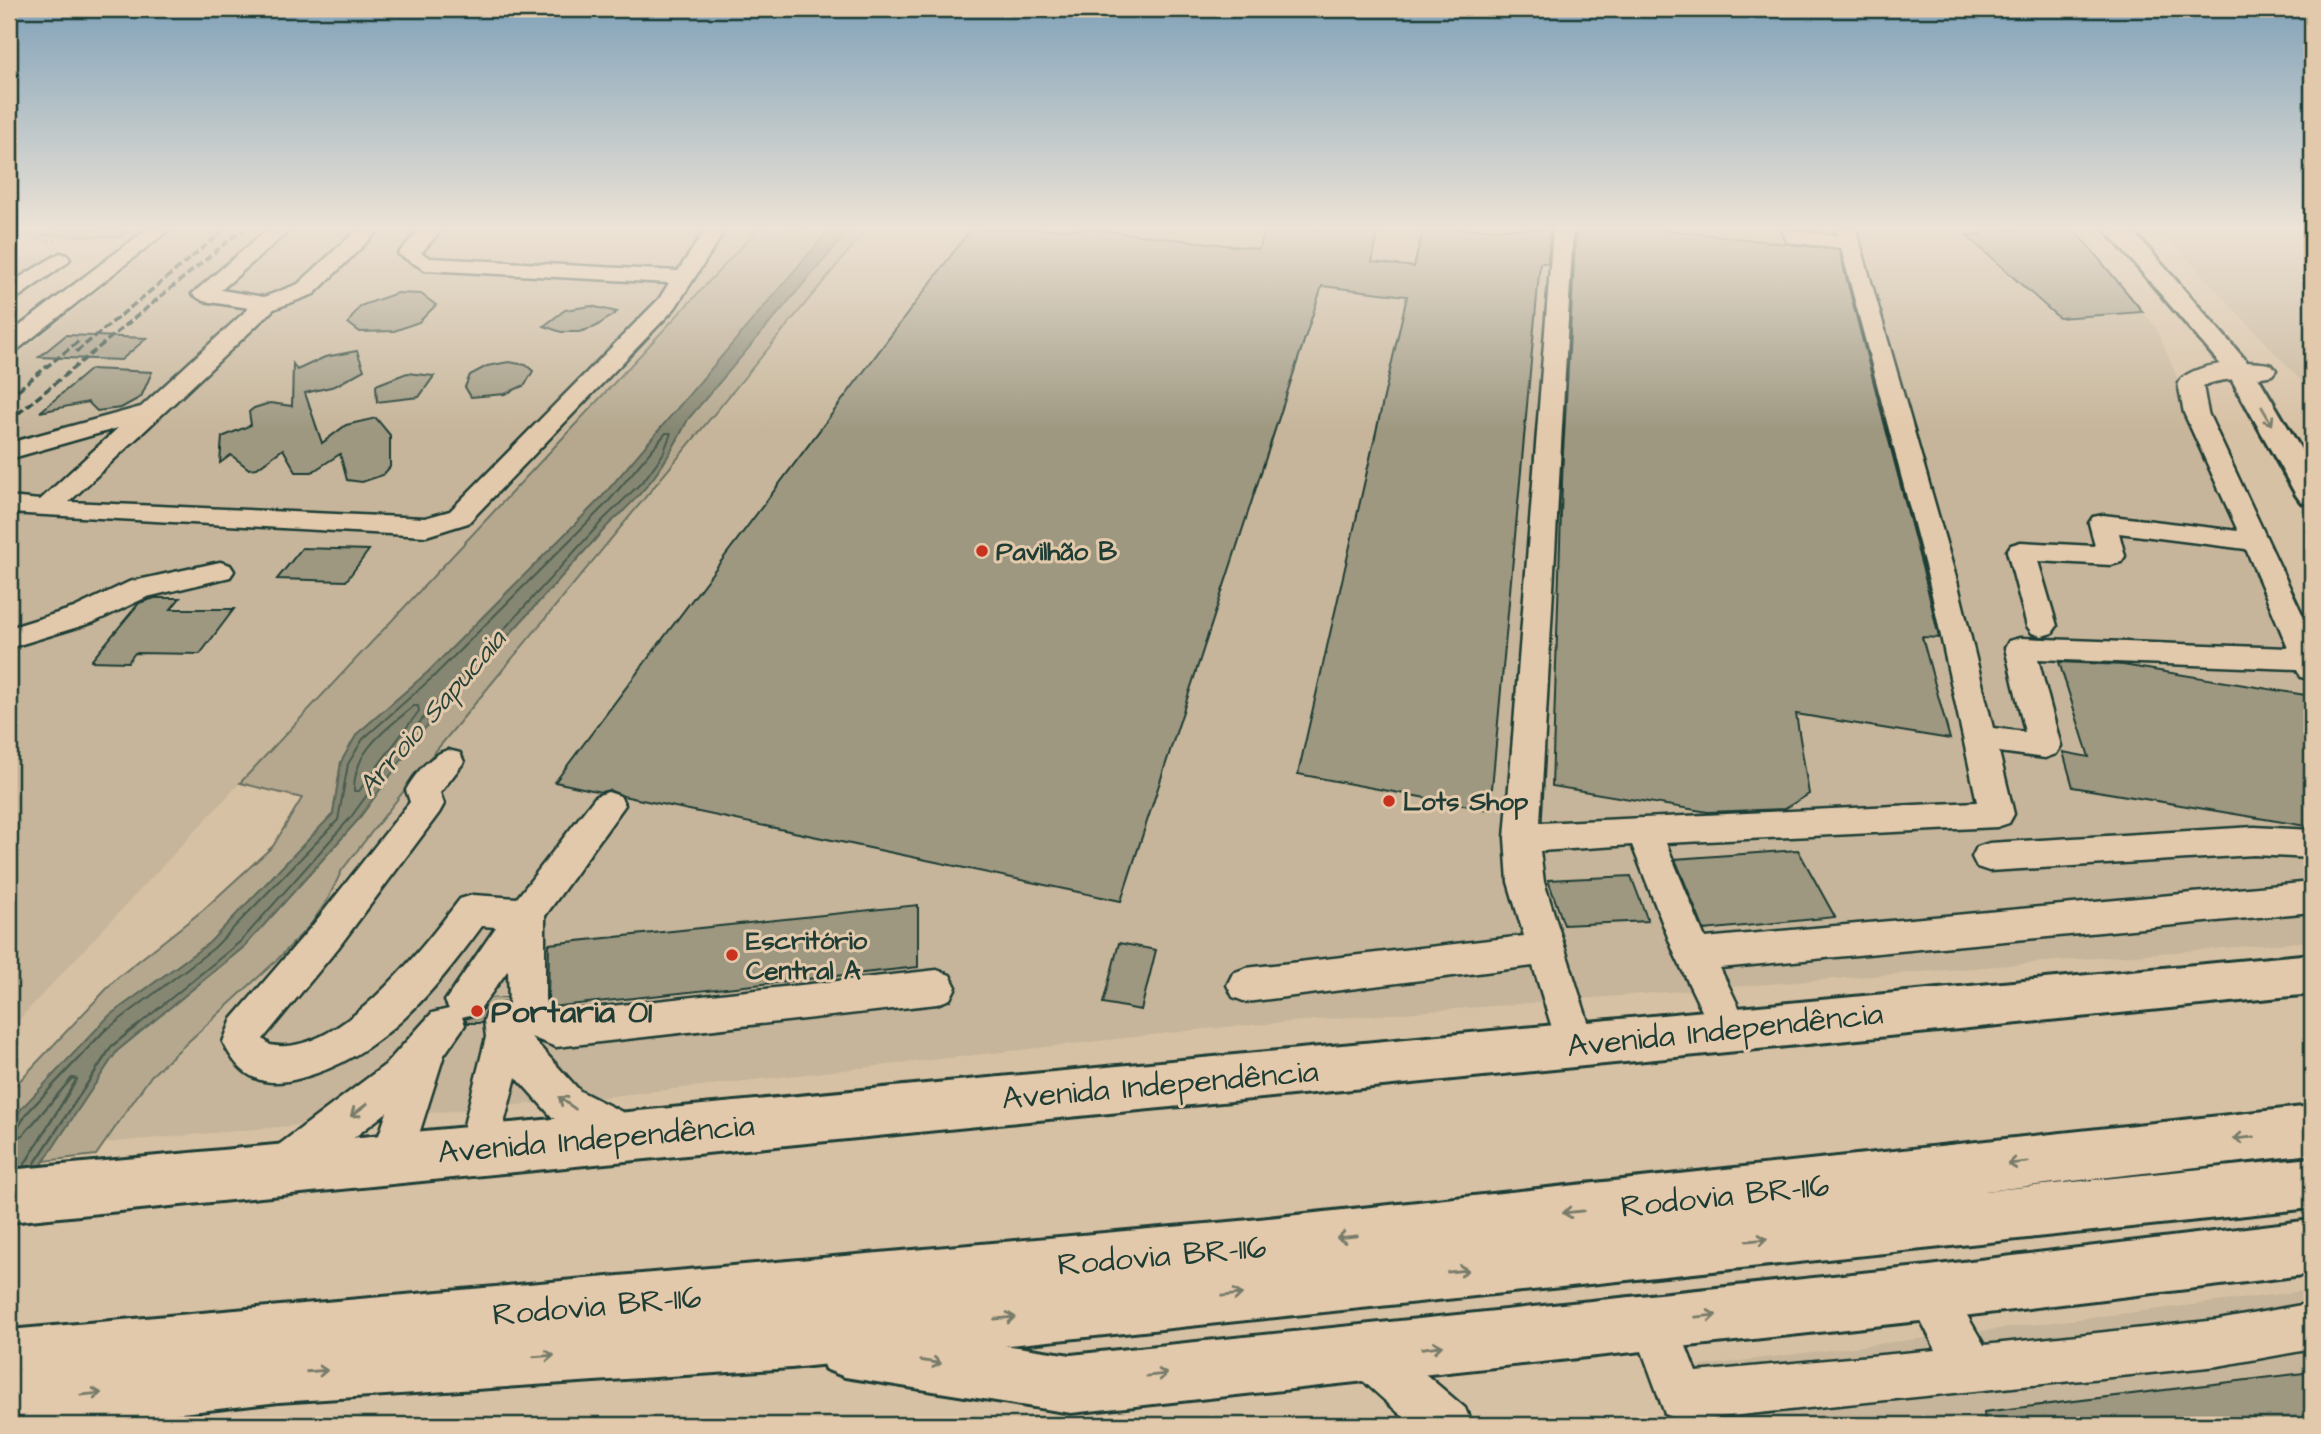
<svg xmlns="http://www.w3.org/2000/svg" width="2321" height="1434" font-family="'Architects Daughter',sans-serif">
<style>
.built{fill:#c6b59a}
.green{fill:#b5a88f;stroke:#6a7262;stroke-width:2}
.water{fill:#868773;stroke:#5d695a;stroke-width:2}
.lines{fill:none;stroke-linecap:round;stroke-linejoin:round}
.shore-far1{stroke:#485b4d;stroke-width:2}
.shore{stroke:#485b4d;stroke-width:2.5}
.building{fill:#9e9881;stroke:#1f3d34;stroke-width:2}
.minor-tunnel{stroke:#b2a78e;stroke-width:35;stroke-dasharray:35 18;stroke-linecap:butt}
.minor-casing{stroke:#1f3d34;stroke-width:5}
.major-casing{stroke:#1f3d34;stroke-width:6}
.highway-casing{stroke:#1f3d34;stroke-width:6}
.path{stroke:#1f3d34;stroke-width:3.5;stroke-dasharray:1 3.5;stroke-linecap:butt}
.minor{fill:#e3c9ab;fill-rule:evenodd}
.major{fill:#e3c9ab;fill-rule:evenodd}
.highway{fill:#e3c9ab;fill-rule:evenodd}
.rail{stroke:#1f3d34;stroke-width:3.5;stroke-dasharray:8 3.5;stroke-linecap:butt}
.oneway{stroke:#777c6a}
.poi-dot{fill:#c8321e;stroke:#e3c9ab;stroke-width:2.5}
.labels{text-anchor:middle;stroke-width:6;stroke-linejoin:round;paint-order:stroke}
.poi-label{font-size:26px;font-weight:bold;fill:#1f3d34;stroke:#e3c9ab;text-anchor:start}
.water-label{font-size:28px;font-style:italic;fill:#29443a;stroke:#e3c9ab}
.near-poi-label{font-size:32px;font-weight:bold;fill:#1f3d34;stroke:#e3c9ab;text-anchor:start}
.near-street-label{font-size:32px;fill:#1f3d34;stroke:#e3c9ab}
</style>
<rect width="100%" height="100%" fill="#d7c1a4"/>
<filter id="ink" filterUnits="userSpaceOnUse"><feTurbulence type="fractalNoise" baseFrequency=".0143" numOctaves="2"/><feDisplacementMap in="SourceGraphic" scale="14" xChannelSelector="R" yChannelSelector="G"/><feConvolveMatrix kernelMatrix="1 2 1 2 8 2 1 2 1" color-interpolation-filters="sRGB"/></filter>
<g filter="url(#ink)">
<g class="built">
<polygon points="177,229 758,229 9,1030 9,361"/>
<polygon points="869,229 2074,229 2156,328 2282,624 2312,687 2312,941 1214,1028 603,1097 104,1143 151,1076 277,960 328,899 342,870 425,764"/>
<polygon points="2159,229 2312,229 2312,395 2309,389"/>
<polygon points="9,257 74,260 9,309"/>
<polygon points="2312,1290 2312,1425 1670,1425 1652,1372"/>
</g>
<g class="green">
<polygon points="9,229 131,229 121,237 9,234"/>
<polygon points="758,229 830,229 602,497 428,672 357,734 341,762 333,814 209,943 110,1015 21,1109 9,1129 9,1092 117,978 203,910 273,846 302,798 240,783"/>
<path d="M850 229H867L425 764 342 870 328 899 311 924 277 960 151 1076 96 1155 44 1161 117 1051 245 946 357 821 425 728 609 524C647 491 666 464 688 419Z"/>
</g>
<path class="water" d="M830 229H850L688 419C666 464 647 491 609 524L425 728 357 821 245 946 117 1051 44 1161 9 1230V1129L21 1109 110 1015 209 943 333 814 341 762 357 734 428 672 602 497Z"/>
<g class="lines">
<g class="shore-far1">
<path d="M414 706H418L419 711 359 791H354C353 751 386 729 414 706Z"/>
<polyline points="106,1030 214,948 338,820 348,764 363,739 433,677 608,502 666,433 671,433 663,454 645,479 604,519 419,723 351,817 241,941 132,1030"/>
</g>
<g class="shore">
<polyline points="9,1132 17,1129 27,1113 107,1028"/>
<polyline points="9,1140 23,1135 72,1078 77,1079 23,1167"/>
<polyline points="33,1166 112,1046 134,1028"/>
</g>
</g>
<g class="building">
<polygon points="971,229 1090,229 1259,249 1266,229 1379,229 1372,262 1414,267 1423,229 1550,229 1548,263 1540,263 1490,810 1298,774 1407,296 1322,286 1121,901 623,796 609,790 601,792 555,782"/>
<polygon points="1576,229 1658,229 1839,250 1926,582 1939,638 1922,637 1950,739 1796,714 1809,794 1784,809 1708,812 1552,786 1563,453"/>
<polygon points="1980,229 2074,229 2143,312 2059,318 1966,235 1983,234"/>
<polygon points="397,293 421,294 436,305 419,322 394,331 360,332 348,323 360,306"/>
<polygon points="591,306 617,312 595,327 579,332 561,332 544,326 565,310"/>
<polygon points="66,335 147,338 121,360 39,357"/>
<polygon points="357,351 364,370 335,386 305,393 322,443 346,425 376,418 390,435 390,467 383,475 362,482 347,480 340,454 312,472 296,472 283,449 257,468 249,469 231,455 220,463 222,437 251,425 249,412 254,408 270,403 292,406 293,364 297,370 325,357"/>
<polygon points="509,362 526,365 533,371 525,385 505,394 471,397 465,387 470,375 487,366"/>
<polygon points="91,369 152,372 141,397 121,408 97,411 88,402 40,412"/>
<polygon points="407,373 434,376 419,397 377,402 376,385"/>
<polygon points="302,548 369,550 346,581 277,579"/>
<polygon points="155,598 180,598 171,609 234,609 200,654 135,653 128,662 91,661 139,603"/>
<polygon points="2059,662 2123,665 2305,695 2312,709 2312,827 2073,787 2063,752 2089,757"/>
<polygon points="1798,850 1835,917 1704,930 1675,859"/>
<polygon points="1631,876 1648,921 1564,925 1548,880"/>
<polygon points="918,905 918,967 551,1007 548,999 549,944"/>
<polygon points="1119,943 1156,950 1141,1010 1103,1003"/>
<polygon points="506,998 506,1002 487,1008 482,1023 467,1023 465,1019 479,1015 490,999"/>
<polygon points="2312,1372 2312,1425 1985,1425 1984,1412"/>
</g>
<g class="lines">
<polyline class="minor-tunnel" points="502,998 503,1021"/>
<defs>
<g id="minor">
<polygon points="147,229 170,229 17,350 9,352 9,334"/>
<polygon points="268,229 291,229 221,290 264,297 298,284 358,229 380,229 314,294 274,309 69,502 425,518 450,511 659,299 669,283 425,270 398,254 420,229 442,229 421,253 430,258 678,271 706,229 726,229 675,308 468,523 426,536 9,513 9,497 40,500 118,428 9,459 9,443 141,407 249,308 203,301 192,294"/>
<path d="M1553 229H1573L1540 823 1977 802 1929 581 1841 248 1787 242 1782 229 1838 236 1836 229H1856L1957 581 1993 728 2025 732 2005 648 2009 641 2020 638 2288 648 2246 549 2119 533 2125 556 2121 562 2111 565 2038 561 2057 626 2052 633 2042 636 2032 633 2027 626 2007 551 2011 545 2021 542 2095 546 2089 523 2093 517 2103 515 2238 531 2184 413 2178 383C2192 362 2250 359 2272 365L2276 370 2272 375C2248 381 2225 376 2203 386L2208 413 2312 635V680L2301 677 2297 669 2038 659 2061 746 2056 754 2045 758 1999 752 2014 814 2009 823 1997 827 1666 843 1705 938 2312 882V912L1720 968 1749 1028 1744 1040 1730 1045 1716 1040 1675 955 1632 845 1540 851 1544 882 1595 1044 1589 1057 1575 1062 1561 1057 1533 966 1246 1002 1233 997 1227 985 1233 973 1246 968 1524 936 1508 882 1505 838Z"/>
<polygon points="60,253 67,255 70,259 67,263 17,298 9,299 9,284"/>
<polygon points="220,562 230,565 234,571 230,577 147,597 94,622 9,648 9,628 74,608 129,582"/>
<path d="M448 750 460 753 464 762 440 793 444 804 439 813 338 948 263 1039 270 1045C339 1059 423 947 460 899L473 895 517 898 596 796 608 792 620 796 625 805 545 916V999L548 1009 557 1012 937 970 950 975 956 987 950 999 937 1004 556 1047 531 1037 580 1091 642 1122 648 1136 642 1150 627 1156 552 1117 516 1077 494 1163 479 1169 464 1163 458 1149 486 1037 484 1021 489 1009 503 1004 509 1006 508 970 477 1013 462 1017 465 1025 444 1055 407 1172 392 1178 377 1172 371 1158 387 1112 298 1181 283 1187 268 1181 262 1167 268 1153 385 1065 432 1013 449 1009 445 1001 496 927 482 926C434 991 383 1056 301 1078 263 1089 240 1078 223 1042L232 1019 312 926 410 802 406 790C415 774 430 755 448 750Z"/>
<polygon points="2254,827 2312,830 2312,858 2254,855 1989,871 1977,867 1972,857 1977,847 1989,843"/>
<polygon points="1929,1271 1945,1277 1984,1345 2218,1320 2312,1303 2312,1349 2218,1366 1682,1421 1665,1414 1631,1321 1638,1305 1654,1298 1670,1305 1696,1372 1936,1350 1907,1293 1913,1277"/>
<polygon points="1367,1331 1383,1338 1465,1408 1472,1425 1412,1425 1351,1370 1344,1354 1351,1338"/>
</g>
<g id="major">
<polygon points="2105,229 2131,229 2254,370 2312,468 2312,505 2301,502 2296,495 2228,373"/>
<polygon points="2312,954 2312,994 9,1222 9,1170"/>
<polygon points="2312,1220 2312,1274 1929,1320 1071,1413 845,1377 825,1369 817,1349 825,1329 845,1321 1071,1355 1929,1266"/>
</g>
<polygon id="highway" points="2312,1106 2312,1154 1985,1191 2312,1158 2312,1208 791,1368 279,1402 75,1425 9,1425 9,1330 1240,1221"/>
</defs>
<use href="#minor" class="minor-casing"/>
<use href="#major" class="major-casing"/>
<use href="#highway" class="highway-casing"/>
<polyline class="path" points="9,237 55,241"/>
<use href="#minor" class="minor"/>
<use href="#major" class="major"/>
<use href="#highway" class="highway"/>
<g class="rail">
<polyline points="76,352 226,229"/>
<polyline points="9,397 80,340"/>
<polyline points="9,421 243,229"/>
</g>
</g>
<defs><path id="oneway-shaft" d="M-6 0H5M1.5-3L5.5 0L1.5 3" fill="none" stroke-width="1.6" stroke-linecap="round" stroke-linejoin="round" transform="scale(1.75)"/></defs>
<g class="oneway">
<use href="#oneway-shaft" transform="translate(2267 416) rotate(60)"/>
<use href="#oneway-shaft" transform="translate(567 1103) rotate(-144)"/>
<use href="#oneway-shaft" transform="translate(359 1110) rotate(143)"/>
<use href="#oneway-shaft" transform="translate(2244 1138) rotate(174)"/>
<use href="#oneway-shaft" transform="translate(2018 1163) rotate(174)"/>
<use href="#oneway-shaft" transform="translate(1573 1212) rotate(174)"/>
<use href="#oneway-shaft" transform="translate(1347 1237) rotate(174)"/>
<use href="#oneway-shaft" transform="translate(1757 1240) rotate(-6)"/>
<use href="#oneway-shaft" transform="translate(1458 1271) rotate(-6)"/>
<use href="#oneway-shaft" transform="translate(1232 1295) rotate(-6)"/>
<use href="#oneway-shaft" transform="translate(1706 1316) rotate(-6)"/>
<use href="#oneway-shaft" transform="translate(1005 1318) rotate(-6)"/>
<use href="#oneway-shaft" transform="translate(1432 1347) rotate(-7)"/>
<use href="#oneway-shaft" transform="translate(544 1356) rotate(-4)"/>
<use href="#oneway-shaft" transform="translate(931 1362) rotate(9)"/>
<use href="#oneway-shaft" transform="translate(317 1371) rotate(-4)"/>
<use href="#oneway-shaft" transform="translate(1157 1375) rotate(-6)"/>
<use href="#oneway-shaft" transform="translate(91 1394) rotate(-6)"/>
</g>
</g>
<linearGradient id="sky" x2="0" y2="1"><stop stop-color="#81a2b9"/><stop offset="0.53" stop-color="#ede3d6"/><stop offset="1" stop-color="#ede3d6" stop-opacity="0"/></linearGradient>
<rect width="2321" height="430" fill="url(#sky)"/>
<g class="poi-dot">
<circle cx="982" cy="551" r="7"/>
<circle cx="1389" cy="801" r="7"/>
<circle cx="732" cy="955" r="7"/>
<circle cx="477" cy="1011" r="7"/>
</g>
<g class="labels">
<g class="poi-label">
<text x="996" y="560">Pavilhão B</text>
<text x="1403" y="810">Lots Shop</text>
<text x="746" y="949">Escritório<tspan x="746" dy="30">Central A</tspan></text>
</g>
<g class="water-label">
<text transform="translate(431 712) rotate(-49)" y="10">Arroio Sapucaia</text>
</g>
<g class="near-poi-label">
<text x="491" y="1022">Portaria 01</text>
</g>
<g class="near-street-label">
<text transform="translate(1725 1029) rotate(-6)" y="11">Avenida Independência</text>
<text transform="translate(1160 1084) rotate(-5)" y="11">Avenida Independência</text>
<text transform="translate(596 1138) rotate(-5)" y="11">Avenida Independência</text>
<text transform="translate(1725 1195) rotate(-6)" y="11">Rodovia BR-116</text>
<text transform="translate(1162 1255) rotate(-5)" y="11">Rodovia BR-116</text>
<text transform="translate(597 1305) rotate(-5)" y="11">Rodovia BR-116</text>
</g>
</g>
<rect width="2321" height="1434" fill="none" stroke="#e3c9ab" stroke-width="35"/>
<rect x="18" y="18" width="2286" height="1399" fill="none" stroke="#1f3d34" stroke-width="2.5" filter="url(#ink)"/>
</svg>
